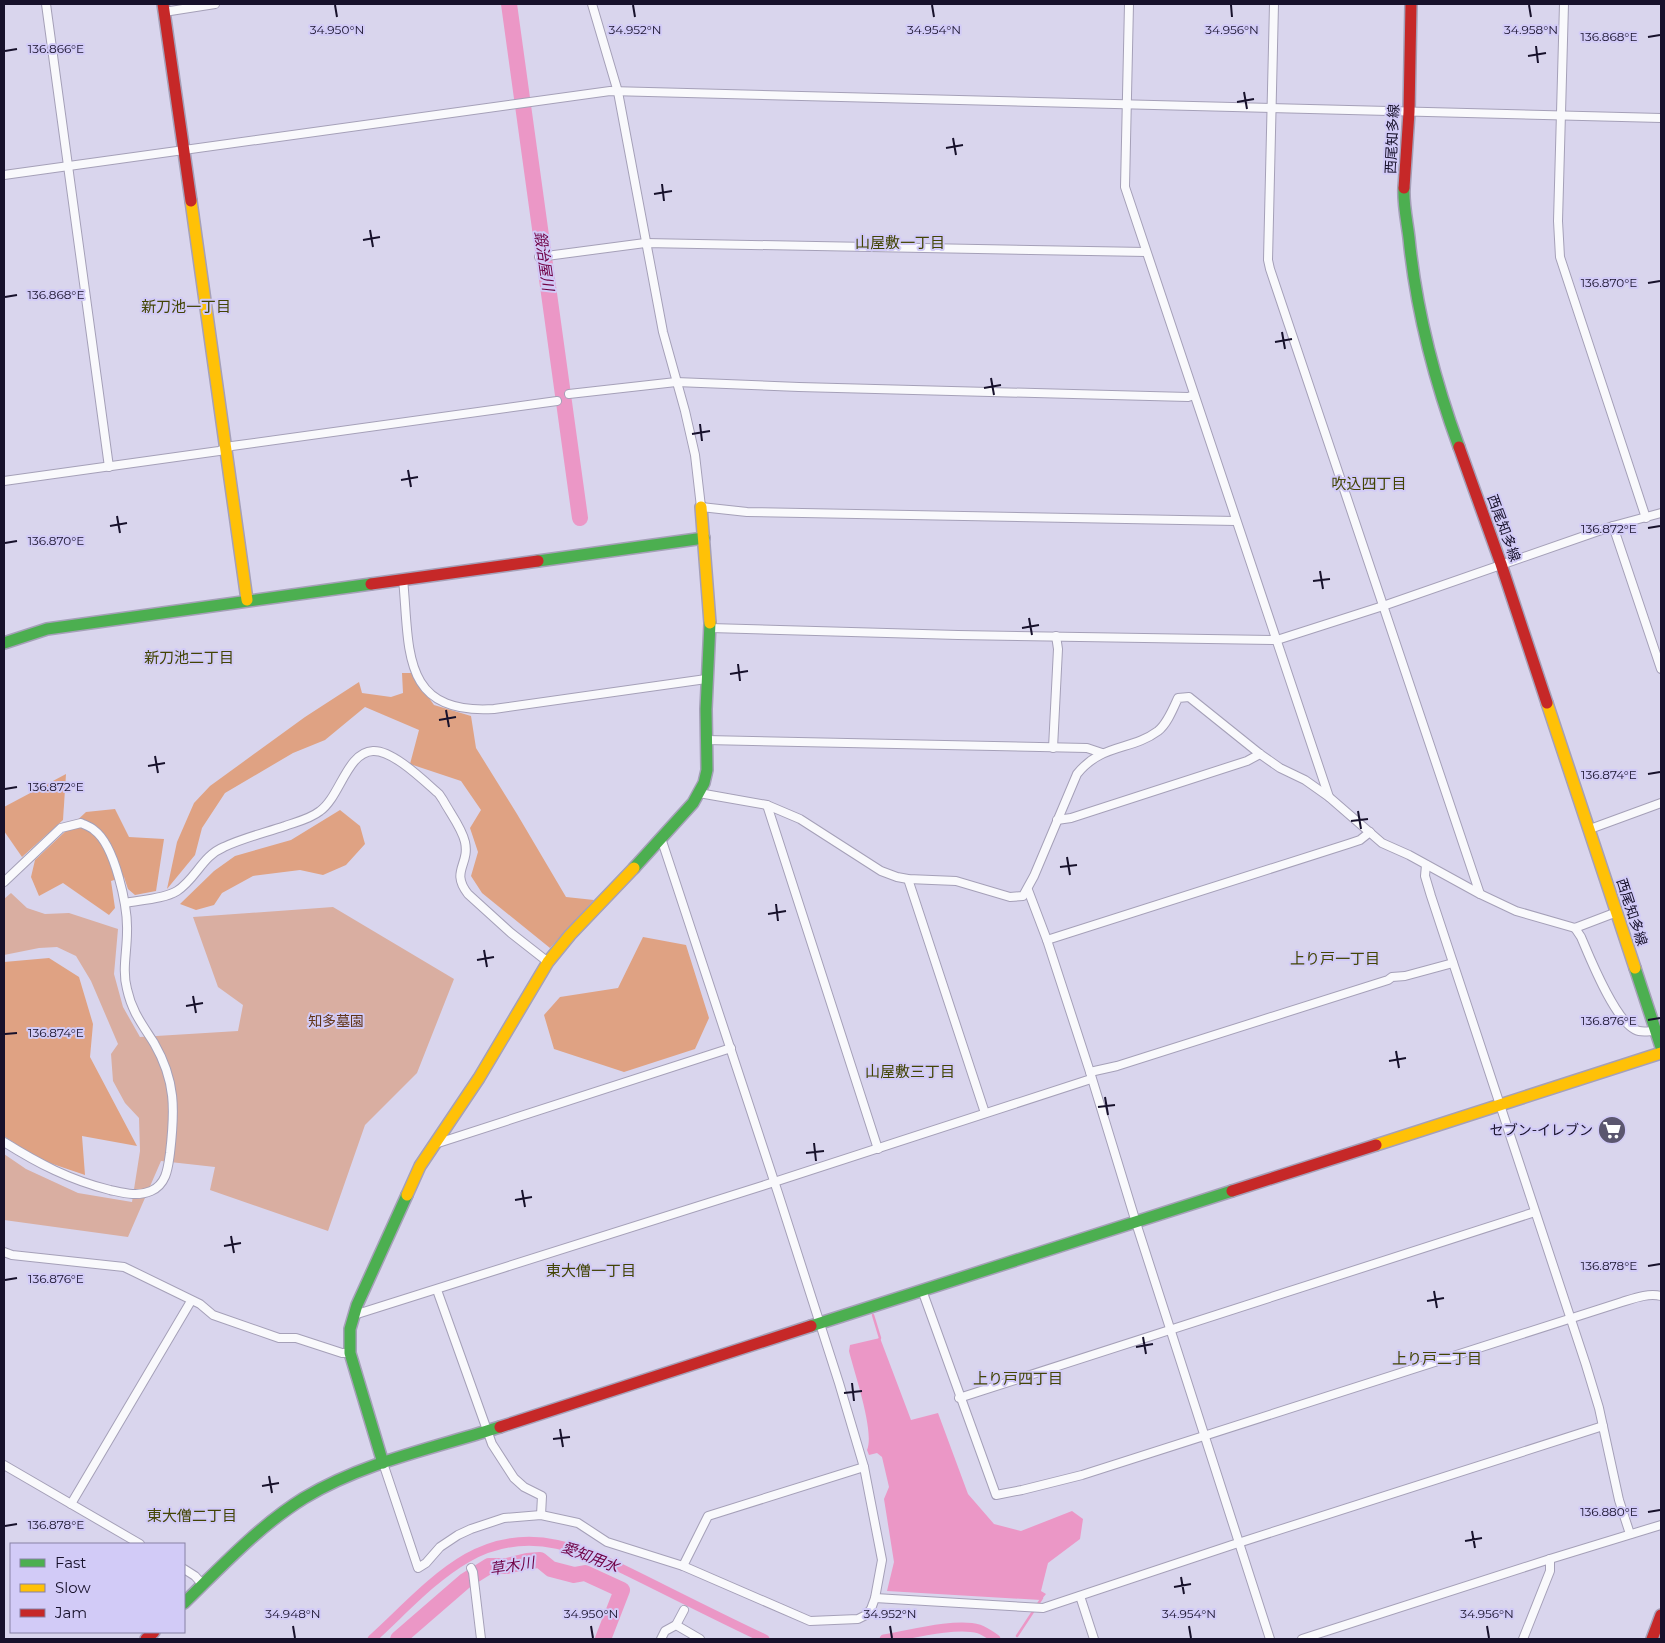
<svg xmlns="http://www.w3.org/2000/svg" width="1665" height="1643" font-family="Montserrat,'Noto Sans JP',sans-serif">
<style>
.green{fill:#d9aea1}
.forest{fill:#dfa283}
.water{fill:#eb97c6}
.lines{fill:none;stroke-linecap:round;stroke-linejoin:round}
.stream{stroke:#eb97c6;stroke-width:2.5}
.canal{stroke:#eb97c6;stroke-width:9}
.river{stroke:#eb97c6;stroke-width:16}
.street-casing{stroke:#a5a0b8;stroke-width:10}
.fast-casing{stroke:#a5a0b8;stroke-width:14}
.slow-casing{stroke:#a5a0b8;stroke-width:14}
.jam-casing{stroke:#a5a0b8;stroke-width:14}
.street{stroke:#f9f9fc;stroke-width:8}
.fast{stroke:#4caf50;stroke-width:11}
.slow{stroke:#ffc107;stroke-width:11}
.jam{stroke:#c62828;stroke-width:11}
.ticks{fill:none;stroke:#17112b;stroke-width:2}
.labels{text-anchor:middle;stroke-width:4;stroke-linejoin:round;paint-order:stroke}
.street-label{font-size:14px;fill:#17112b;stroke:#d2cbf7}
.park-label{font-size:14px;fill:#603417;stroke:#d2cbf7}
.poi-label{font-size:14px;fill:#17112b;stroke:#d2cbf7;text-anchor:end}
.neighbourhood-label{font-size:15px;fill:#424404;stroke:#d2cbf7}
.water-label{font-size:15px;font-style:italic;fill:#6f0045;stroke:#d2cbf7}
.ticks-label{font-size:12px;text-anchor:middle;fill:#17112b;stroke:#d2cbf7;stroke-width:4;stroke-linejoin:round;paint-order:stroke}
</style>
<rect width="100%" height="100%" fill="#d9d5ed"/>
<polygon class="green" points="11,893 27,908 45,914 69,913 118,929 114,974 123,1007 140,1037 238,1031 243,1005 218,987 193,917 333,907 454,979 417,1073 365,1125 328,1231 210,1190 215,1167 161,1161 128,1237 4,1220 4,1154 26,1169 78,1193 132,1202 140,1151 139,1118 125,1103 113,1081 111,1054 118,1044 91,981 76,956 57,947 39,948 4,955 4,899"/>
<g class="forest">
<polygon points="402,673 411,673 434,705 471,716 476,748 517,814 566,897 594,900 550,948 482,893 471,876 478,852 470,828 481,810 461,781 410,764 419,730 365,707 325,740 293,753 225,793 202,828 195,855 167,889 177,842 194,803 210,786 305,717 359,682 362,693 391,697 403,693"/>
<polygon points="66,774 63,820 22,857 4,831 4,807"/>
<polygon points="115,809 129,837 164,839 156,891 135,895 128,889 124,877 111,881 115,908 109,915 63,883 39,896 31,877 35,860 86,812"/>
<polygon points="340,810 360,826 365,844 346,865 323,875 300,870 253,876 222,893 214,905 196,910 180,904 214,871 235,856 291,840"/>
<polygon points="643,937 686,945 709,1018 695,1049 624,1072 554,1049 544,1015 560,997 618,988"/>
<polygon points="49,958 79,977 93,1024 90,1057 137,1146 82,1136 85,1175 38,1159 4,1136 4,962"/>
</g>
<path class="water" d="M880 1338 911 1420 938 1413 968 1494 994 1524 1021 1531 1072 1511 1083 1519 1080 1539 1048 1563 1041 1591 1046 1594 1041 1600 887 1591 894 1562 884 1499 889 1487 882 1457 877 1453 869 1455 867 1450C875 1432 854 1372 849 1351L850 1345Z"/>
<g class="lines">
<g class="stream">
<polyline points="873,1315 880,1338 879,1340"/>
<polyline points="1017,1636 1042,1598"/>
</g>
<g class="canal">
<path d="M372 1639C402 1612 432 1578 467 1558 538 1518 599 1558 663 1589 697 1606 731 1623 765 1639"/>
<path d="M884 1639C908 1635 956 1622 979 1629 985 1631 990 1635 996 1639"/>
</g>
<g class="river">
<polyline points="509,4 580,518"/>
<polyline points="398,1639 465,1581 489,1566 507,1566 527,1561 540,1560 551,1569 574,1575 585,1573 622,1590 603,1639"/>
</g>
<defs>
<g id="street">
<polyline points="46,4 109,467"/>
<polyline points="592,4 618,92 663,332 685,411 695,455 701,507 747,512 1236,521"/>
<polyline points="1129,4 1125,187 1329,797"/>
<polyline points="1274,4 1268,260 1270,269 1480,894"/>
<polyline points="1564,4 1558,221 1560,257 1646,518"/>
<polyline points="164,12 215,4"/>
<polyline points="4,175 610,91 1661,118"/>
<polyline points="539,257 645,243 1146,252"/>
<polyline points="569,394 676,382 799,387 1188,397 1194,395"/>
<polyline points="4,481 219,451 232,446 557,401"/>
<polyline points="1613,526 1661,669"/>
<path d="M403 579C410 649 400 715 494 709L706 679"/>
<polyline points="710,628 958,635 1277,640 1383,606 1613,526 1661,513"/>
<polyline points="706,740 1087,748 1102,753"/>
<polyline points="1053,748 1058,649 1056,636"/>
<path d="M699 793 767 805 800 819 881 871 897 877 908 879 956 881 1010 897 1023 896 1034 876 1077 774C1102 743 1131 751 1158 731 1167 724 1173 709 1178 698L1189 697 1260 754 1280 768 1305 780 1329 797 1382 843 1409 855 1480 894 1516 911 1575 928 1617 912"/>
<polyline points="767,805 878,1149"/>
<polyline points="1057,820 1071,818 1247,761 1260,754"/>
<polyline points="1590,829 1661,803"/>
<polyline points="661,838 778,1193 839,1383 864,1467 882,1560 875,1598"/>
<polyline points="1426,865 1425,876 1431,896 1586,1365 1599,1408 1619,1500 1630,1534"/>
<polyline points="908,879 985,1113"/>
<path d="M4 882 61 828 81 823C85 825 91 827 94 830 115 845 128 907 127 932 127 952 122 970 127 989 132 1012 142 1024 154 1043 176 1081 175 1110 170 1153 168 1167 167 1184 151 1191 137 1197 124 1193 110 1190 70 1180 39 1164 4 1142"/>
<polyline points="1028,890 1047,940 1090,1072 1138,1229 1270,1639"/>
<path d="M125 903C140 900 164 899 177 891 196 879 202 856 224 847 243 838 264 833 285 826 296 822 310 819 320 811 340 797 347 752 373 751 393 750 424 781 439 794L443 800C450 813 462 828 465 842 470 865 450 871 468 894L511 933 548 962"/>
<path d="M1575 928 1581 937C1590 958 1617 1027 1639 1031 1644 1032 1650 1031 1655 1031"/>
<polyline points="1047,940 1348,844 1360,840 1370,832"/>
<polyline points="1090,1072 1117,1066 1388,980 1392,977 1405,976 1453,963"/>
<polyline points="435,1144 731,1048"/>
<polyline points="4,1252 12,1255 124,1267 200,1304 213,1315 279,1338 296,1338 342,1353 350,1353"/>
<polyline points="437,1290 492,1444 514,1478 524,1487 542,1496 541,1515"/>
<path d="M922 1290 996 1495 1022 1490 1082 1475 1622 1302C1635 1298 1648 1293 1661 1296"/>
<polyline points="354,1315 762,1186 1091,1079"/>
<polyline points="959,1398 1535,1212"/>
<polyline points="383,1463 418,1568 426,1563 440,1547 458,1535 471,1529 504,1518 541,1515 578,1523 607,1542 683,1566 810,1621 858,1619 866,1615 871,1609 875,1598 1043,1608 1232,1545 1603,1426"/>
<polyline points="4,1465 140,1544"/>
<polyline points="71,1504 191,1301"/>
<polyline points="683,1566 708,1516 864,1467"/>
<polyline points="471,1568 473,1572 481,1639"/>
<polyline points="184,1569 195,1576 203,1585"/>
<polyline points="1080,1596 1094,1639"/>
<polyline points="676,1625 684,1610"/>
<polyline points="661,1639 665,1631 676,1625 700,1639"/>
<polyline points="1302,1639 1550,1559 1661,1525"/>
<polyline points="1523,1639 1550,1571 1550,1559"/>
</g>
<g id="fast">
<path d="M1404 188C1403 204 1407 221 1409 238 1416 310 1434 379 1459 447"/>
<polyline points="538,561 704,538"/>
<polyline points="4,643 47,629 371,584"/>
<polyline points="634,868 693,803 704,783 707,770 706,709 710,623"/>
<polyline points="1635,968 1661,1047"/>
<polyline points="811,1326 1232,1191"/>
<polyline points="383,1463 350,1353 350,1329 357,1305 407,1195"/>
<path d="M184 1603C222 1566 259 1526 304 1498 364 1462 434 1448 500 1427"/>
</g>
<g id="slow">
<polyline points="191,201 247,600"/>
<polyline points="701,507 710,623"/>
<polyline points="1547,703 1635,968"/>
<polyline points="1376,1145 1661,1053"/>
<polyline points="407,1195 420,1166 479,1078 548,962 570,935 634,868"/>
</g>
<g id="jam">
<polyline points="163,4 191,201"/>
<polyline points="1404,188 1409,112 1411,4"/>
<polyline points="1459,447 1501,564 1547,703"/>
<polyline points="371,584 538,561"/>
<polyline points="1232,1191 1376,1145"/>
<polyline points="500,1427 811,1326"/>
<polyline points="146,1639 154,1632"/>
<polyline points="1652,1639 1661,1615"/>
</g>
</defs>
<use href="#street" class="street-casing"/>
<use href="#fast" class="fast-casing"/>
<use href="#slow" class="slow-casing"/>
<use href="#jam" class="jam-casing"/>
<use href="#street" class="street"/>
<use href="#fast" class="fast"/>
<use href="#slow" class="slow"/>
<use href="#jam" class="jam"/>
</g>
<path class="ticks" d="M335 5 337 17M633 5 635 17M932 5 934 17M1231 5 1232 17M1529 5 1531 17M1648 37 1660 35M1536 46 1538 63M5 51 17 49M1528 56 1546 53M1244 92 1247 109M1237 102 1254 99M953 138 956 155M946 148 963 145M662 184 664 201M654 194 672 191M370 230 373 247M363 240 380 237M1648 283 1660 281M5 297 17 295M1282 332 1285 349M1275 342 1292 339M991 378 994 395M984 388 1001 385M700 424 702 441M692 434 710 431M408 470 411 487M401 480 418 477M117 516 120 533M110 526 127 523M1648 528 1660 526M5 543 17 541M1320 571 1323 589M1313 581 1330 579M1029 618 1032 635M1022 628 1039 625M738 664 740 681M730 674 748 671M446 710 449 727M439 720 456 717M155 756 158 773M148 766 165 763M1648 774 1660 772M5 789 17 787M1358 811 1361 829M1351 821 1368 819M1067 857 1070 875M1060 867 1077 865M776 904 778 921M768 914 786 911M484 950 487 967M477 960 494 957M193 996 196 1013M186 1006 203 1003M1648 1020 1660 1018M5 1034 17 1033M1396 1051 1399 1068M1389 1061 1406 1058M1105 1097 1108 1115M1098 1107 1115 1105M814 1143 816 1161M806 1153 824 1151M522 1190 525 1207M515 1200 532 1197M231 1236 234 1253M224 1246 241 1243M1648 1266 1660 1264M5 1280 17 1278M1434 1291 1437 1308M1427 1301 1444 1298M1143 1337 1146 1354M1136 1347 1153 1344M852 1383 854 1401M844 1393 862 1391M560 1429 563 1447M553 1439 570 1437M269 1476 272 1493M262 1486 279 1483M1648 1512 1660 1510M5 1526 17 1524M1472 1531 1475 1548M1465 1541 1482 1538M1181 1577 1184 1594M1174 1587 1191 1584M293 1626 295 1638M591 1626 593 1638M890 1626 892 1638M1189 1626 1191 1638M1487 1626 1489 1638"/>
<defs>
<symbol id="supermarket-disc" viewBox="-11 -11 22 22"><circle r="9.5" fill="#5b566f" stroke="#d2cbf7"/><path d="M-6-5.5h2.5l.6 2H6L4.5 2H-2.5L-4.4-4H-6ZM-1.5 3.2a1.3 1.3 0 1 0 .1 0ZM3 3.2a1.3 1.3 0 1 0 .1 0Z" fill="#fff"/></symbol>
</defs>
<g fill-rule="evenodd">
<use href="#supermarket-disc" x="1596" y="1114" width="32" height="32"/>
</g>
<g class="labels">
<g class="street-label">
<text transform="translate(1392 139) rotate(-87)" y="5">西尾知多線</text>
<text transform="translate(1504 528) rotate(70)" y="5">西尾知多線</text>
<text transform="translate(1632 912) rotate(72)" y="5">西尾知多線</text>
</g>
<g class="park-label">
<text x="336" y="1026">知多墓園</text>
</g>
<g class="poi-label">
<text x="1593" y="1135">セブン-イレブン</text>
</g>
<g class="neighbourhood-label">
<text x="900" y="248">山屋敷一丁目</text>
<text x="186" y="312">新刀池一丁目</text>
<text x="1369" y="489">吹込四丁目</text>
<text x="189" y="663">新刀池二丁目</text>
<text x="1335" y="964">上り戸一丁目</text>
<text x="910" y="1077">山屋敷三丁目</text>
<text x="591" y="1276">東大僧一丁目</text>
<text x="1437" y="1364">上り戸二丁目</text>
<text x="1018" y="1384">上り戸四丁目</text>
<text x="192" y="1521">東大僧二丁目</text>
</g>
<g class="water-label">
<text transform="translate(544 261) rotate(82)" y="5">鍛治屋川</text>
<text transform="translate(590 1557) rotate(21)" y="5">愛知用水</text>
<text transform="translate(512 1566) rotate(-9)" y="5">草木川</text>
</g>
</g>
<g class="ticks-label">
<text x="337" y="34">34.950°N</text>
<text x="635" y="34">34.952°N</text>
<text x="934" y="34">34.954°N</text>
<text x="1232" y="34">34.956°N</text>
<text x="1531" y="34">34.958°N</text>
<text x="1609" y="41">136.868°E</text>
<text x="56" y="53">136.866°E</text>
<text x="1609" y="287">136.870°E</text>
<text x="56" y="299">136.868°E</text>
<text x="1609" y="533">136.872°E</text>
<text x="56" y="545">136.870°E</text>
<text x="1609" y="779">136.874°E</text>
<text x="56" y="791">136.872°E</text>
<text x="1609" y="1025">136.876°E</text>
<text x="56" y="1037">136.874°E</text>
<text x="1609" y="1270">136.878°E</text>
<text x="56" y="1283">136.876°E</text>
<text x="1609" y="1516">136.880°E</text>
<text x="56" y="1529">136.878°E</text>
<text x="293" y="1618">34.948°N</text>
<text x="591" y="1618">34.950°N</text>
<text x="890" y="1618">34.952°N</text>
<text x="1189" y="1618">34.954°N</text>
<text x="1487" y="1618">34.956°N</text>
</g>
<rect width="1665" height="1643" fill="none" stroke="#17112b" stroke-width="10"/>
<rect x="10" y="1543" width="175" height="90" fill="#d2cbf7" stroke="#8781a5"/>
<rect x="20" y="1559" width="25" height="8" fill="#4caf50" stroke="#8781a5"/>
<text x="55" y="1568" font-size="15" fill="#17112b">Fast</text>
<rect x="20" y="1584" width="25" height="8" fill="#ffc107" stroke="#8781a5"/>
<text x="55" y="1593" font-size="15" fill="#17112b">Slow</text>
<rect x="20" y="1609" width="25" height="8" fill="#c62828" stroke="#8781a5"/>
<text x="55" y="1618" font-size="15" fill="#17112b">Jam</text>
</svg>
